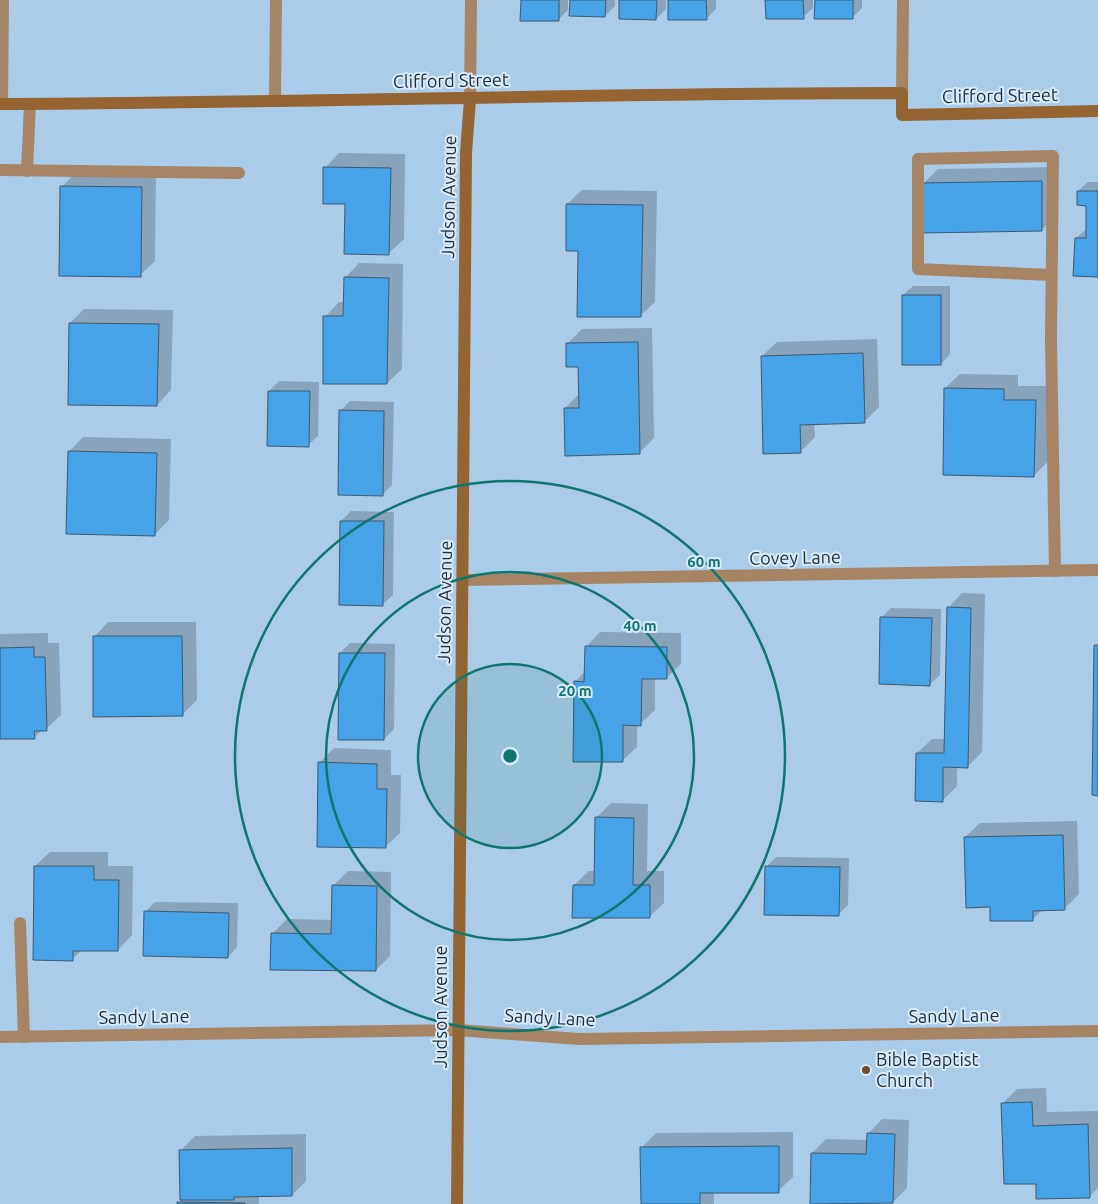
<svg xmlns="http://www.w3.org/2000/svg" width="1098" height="1204" font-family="Ubuntu,sans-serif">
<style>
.shadow{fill:#0003}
.building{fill:#47a3e7;stroke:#3b5a73}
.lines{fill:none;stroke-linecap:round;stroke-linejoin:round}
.lane{stroke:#a68567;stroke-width:12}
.street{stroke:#a68567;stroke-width:12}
.secondary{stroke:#946433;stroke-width:12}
.ring{fill:none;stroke:#0f766e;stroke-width:2.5}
.poi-dot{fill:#724d28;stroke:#d9eaf9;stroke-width:2}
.labels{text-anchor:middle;stroke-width:4;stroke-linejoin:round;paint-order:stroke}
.street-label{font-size:18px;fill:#1f2d38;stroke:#d9eaf9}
.poi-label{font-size:18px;fill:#1f2d38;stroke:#d9eaf9;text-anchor:start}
.centre{fill:#0f766e;stroke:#d9eaf9;stroke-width:2.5}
.ring-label{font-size:15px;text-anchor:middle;font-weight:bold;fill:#0f766e;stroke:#d9eaf9;stroke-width:4;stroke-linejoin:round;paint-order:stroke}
</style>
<rect width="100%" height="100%" fill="#aacce9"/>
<g class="shadow">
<polygon points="522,0 568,0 568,10 558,20"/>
<polygon points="571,0 615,0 615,6 605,16"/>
<polygon points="621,0 666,0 666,9 656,19"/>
<polygon points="669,0 716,0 716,9 706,19"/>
<polygon points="767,0 813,0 813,8 803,17"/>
<polygon points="816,0 862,0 862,8 852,18"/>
<polygon points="339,153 405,154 404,239 389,253 346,203 325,168"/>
<polygon points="1056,167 1056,215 1042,230 923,184 938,169"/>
<polygon points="76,172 156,173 155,261 140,275 62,187"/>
<polygon points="1088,182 1098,182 1098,276 1076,238 1087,229 1088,204 1078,191"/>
<polygon points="582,190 657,191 655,302 640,316 579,250 567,204"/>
<polygon points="359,263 403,264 402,369 387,383 325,317 339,302 345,302 345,278"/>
<polygon points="913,286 950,286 950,354 941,364 903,295"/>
<polygon points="84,309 173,310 171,390 157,405 70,323"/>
<polygon points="652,328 654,438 639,453 565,408 579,394 580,365 567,344 582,329"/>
<polygon points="877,339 879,407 864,422 814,423 815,437 800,452 762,356 777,342"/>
<polygon points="960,374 1018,375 1018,386 1050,386 1048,461 1034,476 945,388"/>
<polygon points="279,381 319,382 318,436 308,445 269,391"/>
<polygon points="350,401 394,402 392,485 382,495 340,411"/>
<polygon points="83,437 171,439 169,520 154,535 69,452"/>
<polygon points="351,511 394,512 393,595 383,604 341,521"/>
<polygon points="962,593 985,594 982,752 967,767 957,767 957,786 942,801 917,753 932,739 945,739 948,608"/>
<polygon points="891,608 941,609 940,675 930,684 882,617"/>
<polygon points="108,622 196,622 197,700 182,715 94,637"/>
<polygon points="600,632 681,633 681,664 666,678 655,678 655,710 640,724 637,724 637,747 622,761 575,682 585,671 586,647"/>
<polygon points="48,633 48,643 59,643 61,715 46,729 42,730 34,738 0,738 0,634"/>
<polygon points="350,643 395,644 394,729 384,739 340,653"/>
<polygon points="334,748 391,750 391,775 401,775 400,833 385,847 319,763"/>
<polygon points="611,803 648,804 647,871 664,871 664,903 649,917 574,885 589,871 596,871 596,818"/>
<polygon points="1077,821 1079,894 1064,909 1043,909 1033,919 991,906 965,837 980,823"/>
<polygon points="50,852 108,852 108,866 133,866 132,935 118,950 82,950 72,959 35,866"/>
<polygon points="776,857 849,858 848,905 839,914 766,867"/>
<polygon points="348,871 391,872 390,956 376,970 272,934 287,919 333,920 333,886"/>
<polygon points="155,902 238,903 237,947 228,957 145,912"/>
<polygon points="1046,1088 1047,1112 1098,1111 1098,1188 1090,1196 1037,1182 1002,1104 1017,1089"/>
<polygon points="882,1119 909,1120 907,1188 893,1202 862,1201 860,1204 811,1204 812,1153 826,1139 868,1140 868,1134"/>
<polygon points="793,1132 793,1177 778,1191 714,1192 714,1204 642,1204 641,1148 656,1133"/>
<polygon points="306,1134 306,1181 292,1195 259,1196 259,1204 178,1204 181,1199 180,1151 195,1136"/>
</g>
<g class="building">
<polygon points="521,0 559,0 559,21 520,21"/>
<polygon points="570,0 606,0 605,17 569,16"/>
<polygon points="619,0 657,0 656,20 619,19"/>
<polygon points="668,0 706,0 707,20 668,20"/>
<polygon points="765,0 803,0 804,19 766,19"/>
<polygon points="815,0 853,0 853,19 814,19"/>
<polygon points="323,167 391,168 389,255 344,254 345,204 323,204"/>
<polygon points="1042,181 1042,231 923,233 922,183"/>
<polygon points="60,186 142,187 141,277 59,276"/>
<polygon points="1077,191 1098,191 1098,277 1073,276 1075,238 1086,238 1086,206 1077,205"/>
<polygon points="566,204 643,205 641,317 577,317 578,251 566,251"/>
<polygon points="344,277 389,278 387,384 323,384 323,316 343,316"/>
<rect x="902" y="295" width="39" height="70"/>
<polygon points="69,323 159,324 157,406 68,405"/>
<polygon points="638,342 640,454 565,456 564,408 579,408 578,367 566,367 566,343"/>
<polygon points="863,353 865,423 800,425 801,453 763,454 761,356"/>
<polygon points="944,388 1004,389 1004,400 1036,400 1034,477 943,475"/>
<polygon points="268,391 310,391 309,447 267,446"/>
<polygon points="339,410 384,411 383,496 338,495"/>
<polygon points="68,451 157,453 155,536 66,534"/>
<polygon points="340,521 384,521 383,606 339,605"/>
<polygon points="947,607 971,608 968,768 943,767 943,802 915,801 916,753 944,753"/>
<polygon points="880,617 932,618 930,686 879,684"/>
<polygon points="93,636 182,636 183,716 93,717"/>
<polygon points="1094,645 1098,645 1098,796 1092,795"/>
<polygon points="585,646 667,647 667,679 642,679 641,726 623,725 623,762 573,762 574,681 584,682"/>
<polygon points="34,647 34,657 45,657 47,731 34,731 35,739 0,739 0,648"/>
<polygon points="339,653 385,653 384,740 338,740"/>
<polygon points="318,762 377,764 377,789 387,789 386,848 317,847"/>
<polygon points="595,817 634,818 633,885 650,885 650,918 572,918 573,885 594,885"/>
<polygon points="1063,835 1065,910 1033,911 1033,921 990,921 990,907 966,908 964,837"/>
<polygon points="34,866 94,866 94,880 119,880 118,951 73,951 73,961 33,960"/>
<polygon points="765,866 840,867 839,916 764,915"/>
<polygon points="332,885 377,886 376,971 270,970 271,933 331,934"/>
<polygon points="144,911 229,913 228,958 143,956"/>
<polygon points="1032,1102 1033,1126 1088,1124 1090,1198 1036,1199 1036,1184 1004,1184 1001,1103"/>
<polygon points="867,1133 895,1134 893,1203 810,1204 811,1153 866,1154"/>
<polygon points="779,1146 779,1193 700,1193 700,1204 641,1204 640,1147"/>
<polygon points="292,1148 292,1196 234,1197 234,1200 180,1200 179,1150"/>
<polygon points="177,1202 245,1203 245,1204 177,1204"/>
</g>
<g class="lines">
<g class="lane">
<polyline points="275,101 276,0"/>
<polyline points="2,104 3,0"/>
<polyline points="0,170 239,173"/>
<polyline points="27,171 30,104"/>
<polyline points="1052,275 918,269 918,159 1053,156 1051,339 1055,571"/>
<polyline points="20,923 24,1037"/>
</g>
<g class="street">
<polyline points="902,93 903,0"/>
<polyline points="470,99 471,0"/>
<polyline points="462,580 1098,570"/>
<polyline points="0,1037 458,1030 579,1039 1098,1031"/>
</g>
<g class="secondary">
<path d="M0 104C301 103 601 93 902 93V115L1098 111"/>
<polyline points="457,1204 466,153 470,99"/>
</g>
</g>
<circle cx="510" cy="756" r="92" fill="#0f766e" fill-opacity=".12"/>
<g class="ring">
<circle cx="510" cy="756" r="92"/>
<circle cx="510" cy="756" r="184"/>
<circle cx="510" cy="756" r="275"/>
</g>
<circle class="poi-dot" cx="866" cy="1070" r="5"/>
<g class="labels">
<g class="street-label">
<text transform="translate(451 81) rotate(-1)" y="6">Clifford Street</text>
<text transform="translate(1000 96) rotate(-1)" y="6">Clifford Street</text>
<text transform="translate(449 197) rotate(-89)" y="6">Judson Avenue</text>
<text transform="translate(795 558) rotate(-1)" y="6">Covey Lane</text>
<text transform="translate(445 602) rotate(-89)" y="6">Judson Avenue</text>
<text transform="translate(441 1007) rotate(-90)" y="6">Judson Avenue</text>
<text transform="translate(954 1016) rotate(-1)" y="6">Sandy Lane</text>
<text transform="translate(144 1017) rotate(-1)" y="6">Sandy Lane</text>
<text transform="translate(550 1018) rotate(3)" y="6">Sandy Lane</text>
</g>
<g class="poi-label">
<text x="876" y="1066">Bible Baptist<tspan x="876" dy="21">Church</tspan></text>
</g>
</g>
<circle cx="510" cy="756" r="8" class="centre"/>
<g class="ring-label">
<text x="704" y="567">60 m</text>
<text x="640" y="631">40 m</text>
<text x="575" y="696">20 m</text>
</g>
</svg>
